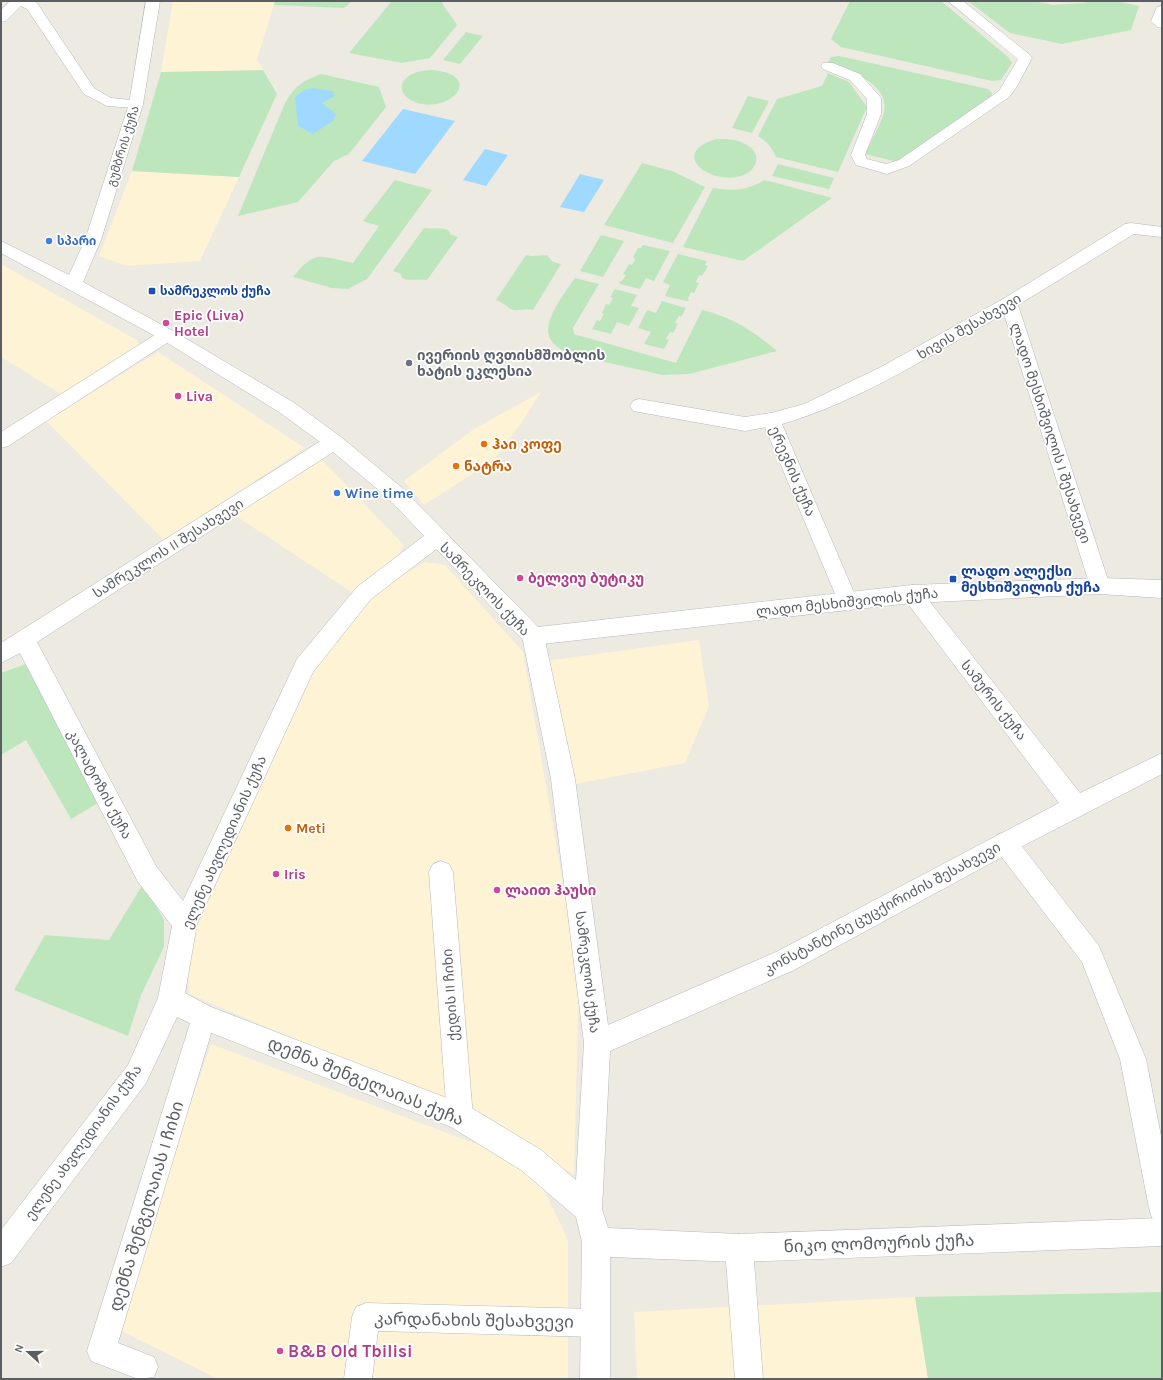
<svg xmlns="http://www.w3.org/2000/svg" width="1163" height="1380" font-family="Karla,'Noto Sans Georgian',sans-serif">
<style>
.commercial{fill:#fff3d5}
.green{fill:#bee6bd}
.water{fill:#a0d9ff}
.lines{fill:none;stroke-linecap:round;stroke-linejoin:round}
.service-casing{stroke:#b4b8bd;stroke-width:1}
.minor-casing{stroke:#b4b8bd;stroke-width:1}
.tertiary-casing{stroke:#b4b8bd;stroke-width:1}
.service{fill:#fff;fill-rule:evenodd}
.minor{fill:#fff;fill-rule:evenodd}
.tertiary{fill:#fff;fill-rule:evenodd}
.shop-dot{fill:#3f7fe0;stroke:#fff;stroke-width:1.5}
.transit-dot{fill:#1a4fb4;stroke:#fff;stroke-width:1.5}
.hotel-dot{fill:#d1479c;stroke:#fff;stroke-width:1.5}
.worship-dot{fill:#6b7280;stroke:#fff;stroke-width:1.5}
.food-dot{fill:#e8710a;stroke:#fff;stroke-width:1.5}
.labels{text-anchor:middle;stroke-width:3.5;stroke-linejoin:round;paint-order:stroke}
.far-street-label{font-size:12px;fill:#5a5e63;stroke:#fff}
.far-shop-label{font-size:12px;font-weight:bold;fill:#366cbe;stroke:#fff;text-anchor:start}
.far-transit-label{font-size:12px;font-weight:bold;fill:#164399;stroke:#fff;text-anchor:start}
.hotel-label{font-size:14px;font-weight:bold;fill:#b23c85;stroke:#fff;text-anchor:start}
.street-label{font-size:14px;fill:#5a5e63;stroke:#fff}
.worship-label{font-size:14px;font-weight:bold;fill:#5b616d;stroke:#fff;text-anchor:start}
.food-label{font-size:14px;font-weight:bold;fill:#c56008;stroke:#fff;text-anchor:start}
.shop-label{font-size:14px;font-weight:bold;fill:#366cbe;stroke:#fff;text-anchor:start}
.transit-label{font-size:14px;font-weight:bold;fill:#164399;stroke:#fff;text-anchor:start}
.near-street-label{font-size:17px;fill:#5a5e63;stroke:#fff}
.near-hotel-label{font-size:17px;font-weight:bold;fill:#b23c85;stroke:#fff;text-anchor:start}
</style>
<rect width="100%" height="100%" fill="#edeae1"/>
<g class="commercial">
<polygon points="173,1 275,1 257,59 263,70 161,72"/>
<polygon points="132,171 239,177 200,261 126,266 99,256"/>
<polygon points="1,264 137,340 139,347 66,397 1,357"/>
<polygon points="158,352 305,448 164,540 46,421"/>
<polygon points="541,392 520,425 494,460 424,505 404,481 474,429"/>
<polygon points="319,457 404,545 396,559 354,594 230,512"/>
<polygon points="425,562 445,565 523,652 579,977 574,1175 477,1117 189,994 187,949 318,654 372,593"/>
<polygon points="699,640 709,706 685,763 570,785 546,661"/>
<polygon points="211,1044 532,1165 568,1240 568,1379 218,1379 113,1327"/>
<polygon points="915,1297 928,1379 637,1379 634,1312"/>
</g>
<g class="green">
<polygon points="275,1 352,1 344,8 274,5"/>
<polygon points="395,1 443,1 442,3 457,25 430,58 402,63 349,53 391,2"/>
<polygon points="850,1 941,1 1008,57 1012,63 1001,80 992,81 841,47 831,39"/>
<polygon points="968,1 1033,1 1053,5 1084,3 1088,1 1116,1 1139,6 1131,30 1062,44 1010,33"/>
<polygon points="466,32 483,36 460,64 443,60"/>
<path d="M839 56 988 89 992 93 991 98 897 162 865 154C871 141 880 126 884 112 891 85 847 68 828 62L831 57Z"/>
<polygon points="263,70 277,94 239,177 132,171 161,72"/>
<path d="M433 70C487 76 448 115 415 102 399 96 397 82 412 74 418 71 426 70 433 70Z"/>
<path d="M828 73 849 82 867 107 838 172 776 157C772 147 767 142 758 136L777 99 822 86Z"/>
<path d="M321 74 379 87 386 107 349 154 334 161 298 202 238 216 285 103C296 85 302 81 321 74Z"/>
<polygon points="748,96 769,101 752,133 732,128"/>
<path d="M717 139C727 139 738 139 747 145 763 154 757 171 741 176 707 185 669 152 717 139Z"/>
<polygon points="642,163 672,171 705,187 673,243 604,225"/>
<polygon points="778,164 834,178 829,189 772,176"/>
<path d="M395 180 432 190 367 279 348 289 332 288 293 277C317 248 320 257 353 263L379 226 363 221Z"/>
<path d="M765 180 832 198 743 261 683 247 713 188C734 191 746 191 765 180Z"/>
<path d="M424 228C433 230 440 226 449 231L450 234 458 237 427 280C418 278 411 282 402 278L401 274 393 271Z"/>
<polygon points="601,235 624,241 603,277 580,271"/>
<polygon points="643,245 670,251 654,281 646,278 640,289 620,284 619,282 622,281 626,275 623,274 629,264 632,265 635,259 633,257 638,248 641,248"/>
<polygon points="678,254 707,261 705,265 708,266 702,276 699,275 696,282 699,283 694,293 691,292 688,298 689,301 686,301 665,296 670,285 663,282"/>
<path d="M526 255C533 257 539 255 547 255L553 262 561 264 533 310C526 308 520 311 513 310 507 308 505 303 496 300Z"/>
<path d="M575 278 599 284 573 328 574 334 676 363 702 310C732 317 753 331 777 351L689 374 663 375 569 354C562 350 552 345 549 336 543 320 566 291 575 278Z"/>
<polygon points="615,289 637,295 631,306 639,308 629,326 617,322 611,334 592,329 597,320 600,321 604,314 602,313 606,304 609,305 613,298 610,297"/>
<polygon points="662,301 686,308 681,317 679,316 675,323 678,324 673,333 670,332 666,339 669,340 664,349 644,344 651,332 638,328 647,310 656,313"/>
<polygon points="26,664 103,800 71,819 26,740 1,755 1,673"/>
<polygon points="143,884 164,920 164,947 141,995 128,1036 14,990 45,935 109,940"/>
<polygon points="1162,1292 1162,1379 928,1379 915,1297"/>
</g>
<g class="water">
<polygon points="314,88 332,91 335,96 322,103 336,114 333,121 313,134 298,126 295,97 304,90"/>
<polygon points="403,109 455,121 415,174 362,161"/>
<polygon points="485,149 508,155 486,186 463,180"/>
<polygon points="580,174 604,180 584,212 560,207"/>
</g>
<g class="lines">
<defs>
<g id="service">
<polygon points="948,1 963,1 1030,55 1032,58 1016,88 1009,97 909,166 887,174 856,165 851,155 867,114 867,99 850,80 823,69 821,66 823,63 833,63 860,74 881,98 881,114 865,155 867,159 886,164 899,160 999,91 1018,59"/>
<polygon points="1162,6 1162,28 1157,27 1151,21 1157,7"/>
<polygon points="639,399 745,417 771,413 777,415 780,420 777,425 745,431 633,411 630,406 633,401"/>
<polygon points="1005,832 1013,835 1099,946 1146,1059 1162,1141 1162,1221 1152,1218 1149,1208 1120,1059 1082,962 997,851 994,843 997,835"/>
<polygon points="441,861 449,864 453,872 473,1117 469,1126 460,1130 451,1126 447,1117 429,872 433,864"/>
<polygon points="204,1005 213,1008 216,1017 118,1343 154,1357 158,1367 154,1377 138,1379 91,1361 87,1351 192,1017 195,1008"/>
<polygon points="739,1234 749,1238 753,1248 763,1379 735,1379 725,1248 729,1238"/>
<polygon points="366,1303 595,1309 605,1313 609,1323 605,1333 595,1337 378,1331 372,1379 344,1379 352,1317 356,1307"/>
</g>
<g id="minor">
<polygon points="10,1 33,1 37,3 94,88 111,98 141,101 143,104 141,107 136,108 107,106 84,94 27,9 21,6 6,21 1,22 1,10"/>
<path d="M1131 223 1162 227V237L1134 234 1018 305 1110 586 1107 592 1100 594 1093 592 1090 586 1004 314C932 354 861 401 782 424L858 602 855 608 848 611 841 608 762 420 764 415 804 404 881 367 1003 299 1125 224Z"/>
<polygon points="167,329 173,331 176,335 173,339 8,446 1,448 1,432 161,331"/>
<polygon points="334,435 341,437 344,442 341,447 37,642 156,866 183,901 297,659 357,587 429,532 436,530 443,532 446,538 443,544 371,599 313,672 197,924 185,993 211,1007 470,1107 541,1150 576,1180 584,1043 551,779 522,636 525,630 533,627 541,630 544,636 575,779 608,1025 776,952 1059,803 905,600 902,594 905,588 912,585 919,588 1080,793 1162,753 1162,774 1013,851 794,970 610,1051 602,1209 608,1228 739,1234 1162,1218 1162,1246 739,1262 610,1257 610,1379 580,1379 582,1242 576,1217 521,1170 451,1127 204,1030 177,1017 146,1083 11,1263 1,1267 1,1230 128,1065 158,998 172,926 138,882 20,653 1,663 1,643 327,437"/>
</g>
<polygon id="tertiary" points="146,1 160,1 143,104 101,240 83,282 173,331 293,402 341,437 401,487 538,627 912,585 1100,578 1162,580 1162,598 1100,594 912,603 533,645 525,642 387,497 327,447 279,412 161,339 1,253 1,241 69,275 85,240 129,104"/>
</defs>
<use href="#service" class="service-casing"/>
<use href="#minor" class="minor-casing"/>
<use href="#tertiary" class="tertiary-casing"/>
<use href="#service" class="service"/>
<use href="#minor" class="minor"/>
<use href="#tertiary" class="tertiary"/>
</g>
<g class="shop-dot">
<circle cx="49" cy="241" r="4"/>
<circle cx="337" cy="493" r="4"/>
</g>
<g class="transit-dot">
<rect x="148" y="287" width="8" height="8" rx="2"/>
<rect x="949" y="575" width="8" height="8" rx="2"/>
</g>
<g class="hotel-dot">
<circle cx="166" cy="323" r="4"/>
<circle cx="178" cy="396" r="4"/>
<circle cx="520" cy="578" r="4"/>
<circle cx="276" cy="874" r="4"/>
<circle cx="497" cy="890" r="4"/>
<circle cx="280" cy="1351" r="4"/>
</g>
<circle class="worship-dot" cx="409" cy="363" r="4"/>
<g class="food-dot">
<circle cx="484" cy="444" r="4"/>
<circle cx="456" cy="466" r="4"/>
<circle cx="288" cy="828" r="4"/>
</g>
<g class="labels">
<g class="far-street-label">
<text transform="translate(123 146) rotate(-73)" y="4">გუმბრის ქუჩა</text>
</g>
<g class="far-shop-label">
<text x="57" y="245">სპარი</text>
</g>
<g class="far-transit-label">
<text x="160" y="295">სამრეკლოს ქუჩა</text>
</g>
<g class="hotel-label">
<text x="174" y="320">Epic (Liva)<tspan x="174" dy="16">Hotel</tspan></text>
<text x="186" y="401">Liva</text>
<text x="528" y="583">ბელვიუ ბუტიკუ</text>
<text x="284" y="879">Iris</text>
<text x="505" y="895">ლაით ჰაუსი</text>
</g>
<g class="street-label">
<text transform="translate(969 326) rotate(-30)" y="5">ხივის შესახვევი</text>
<text transform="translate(1051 433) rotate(72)" y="5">ლადო მესხიშვილის I შესახვევი</text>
<text transform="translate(793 471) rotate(67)" y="5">ერევნის ქუჩა</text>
<text transform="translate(168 548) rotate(-32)" y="5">სამრეკლოს II შესახვევი</text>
<text transform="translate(485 589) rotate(46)" y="5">სამრეკლოს ქუჩა</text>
<text transform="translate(847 602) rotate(-6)" y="5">ლადო მესხიშვილის ქუჩა</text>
<text transform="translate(994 700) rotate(52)" y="5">სამურის ქუჩა</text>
<text transform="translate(100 784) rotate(62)" y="5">კალატოზის ქუჩა</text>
<text transform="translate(224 842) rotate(-66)" y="5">ელენე ახვლედიანის ქუჩა</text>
<text transform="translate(882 908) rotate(-28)" y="5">კონსტანტინე ცუცქირიძის შესახვევი</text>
<text transform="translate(588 972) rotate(83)" y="5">სამრეკლოს ქუჩა</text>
<text transform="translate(450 995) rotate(-94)" y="5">ქედის II ჩიხი</text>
<text transform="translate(83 1142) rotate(-54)" y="5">ელენე ახვლედიანის ქუჩა</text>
</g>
<g class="worship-label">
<text x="417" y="360">ივერიის ღვთისმშობლის<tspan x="417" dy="16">ხატის ეკლესია</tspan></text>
</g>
<g class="food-label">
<text x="492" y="449">ჰაი კოფე</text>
<text x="464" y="471">ნატრა</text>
<text x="296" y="833">Meti</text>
</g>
<g class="shop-label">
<text x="345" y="498">Wine time</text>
</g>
<g class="transit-label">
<text x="961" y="576">ლადო ალექსი<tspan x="961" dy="16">მესხიშვილის ქუჩა</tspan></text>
</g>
<g class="near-street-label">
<text transform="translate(366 1081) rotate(22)" y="6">დემნა შენგელაიას ქუჩა</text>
<text transform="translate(146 1206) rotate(-73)" y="6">დემნა შენგელაიას I ჩიხი</text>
<text transform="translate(879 1243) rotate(-2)" y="6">ნიკო ლომოურის ქუჩა</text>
<text transform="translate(474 1320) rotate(1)" y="6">კარდანახის შესახვევი</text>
</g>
<g class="near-hotel-label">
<text x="288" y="1357">B&amp;B Old Tbilisi</text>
</g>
</g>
<rect width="1163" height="1380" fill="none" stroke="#5a5e63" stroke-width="4"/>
<g transform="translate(28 1352) rotate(291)" stroke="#ffffff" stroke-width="3" paint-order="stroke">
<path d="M0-3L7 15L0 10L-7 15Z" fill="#5a5e63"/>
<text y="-6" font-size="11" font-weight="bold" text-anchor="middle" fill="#5a5e63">N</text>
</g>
</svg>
